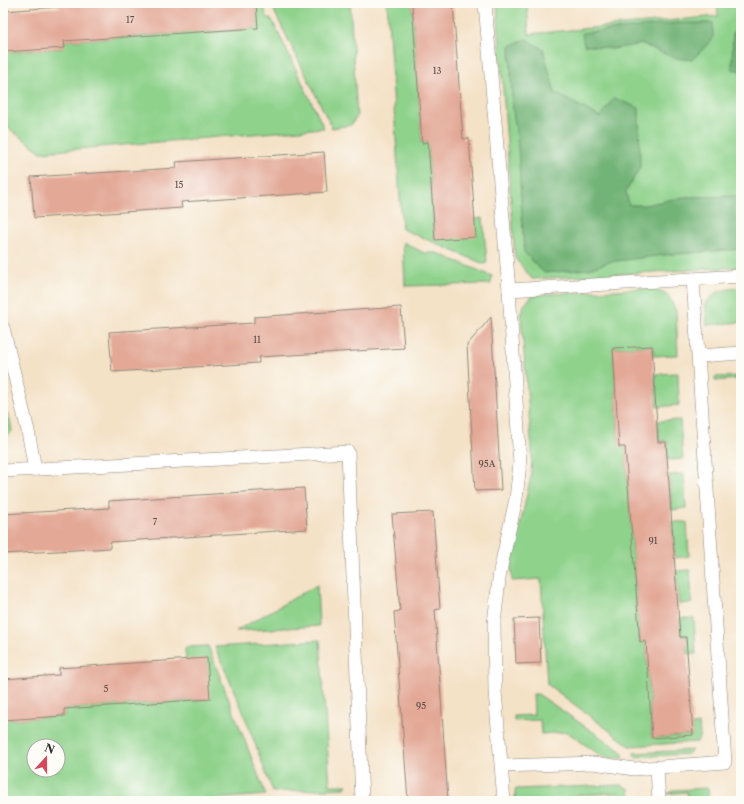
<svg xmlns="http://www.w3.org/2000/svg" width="744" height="804" font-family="'Libre Caslon Text',serif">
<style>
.green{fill:#8ed28b;stroke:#5c7e5b;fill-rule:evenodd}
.forest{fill:#72b477;stroke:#4e7051}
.building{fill:#e3a896}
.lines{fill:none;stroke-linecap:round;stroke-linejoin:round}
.lane-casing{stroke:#908679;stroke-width:14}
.lane{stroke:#fff;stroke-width:13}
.labels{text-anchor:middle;stroke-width:3.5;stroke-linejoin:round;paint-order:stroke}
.number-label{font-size:9px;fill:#594a46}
</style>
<rect width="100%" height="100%" fill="#fdfcf7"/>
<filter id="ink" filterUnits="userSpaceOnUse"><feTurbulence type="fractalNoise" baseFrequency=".025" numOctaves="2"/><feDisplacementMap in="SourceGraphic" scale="8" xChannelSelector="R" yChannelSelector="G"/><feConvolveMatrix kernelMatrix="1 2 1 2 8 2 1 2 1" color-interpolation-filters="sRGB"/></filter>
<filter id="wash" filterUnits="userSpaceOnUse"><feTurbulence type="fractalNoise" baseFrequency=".012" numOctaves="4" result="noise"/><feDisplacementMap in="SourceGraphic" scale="16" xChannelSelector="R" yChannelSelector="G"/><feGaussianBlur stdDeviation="0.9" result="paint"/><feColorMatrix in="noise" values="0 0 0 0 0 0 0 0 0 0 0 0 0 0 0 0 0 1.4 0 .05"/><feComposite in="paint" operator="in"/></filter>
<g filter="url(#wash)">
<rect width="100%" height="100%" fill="#f4e2c7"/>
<g class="green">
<polygon points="256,3 264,3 266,17 272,20 324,128 41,152 3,124 3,52 64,48 64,41 257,28"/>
<polygon points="274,3 350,3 357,116 351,125 332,128 275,13"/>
<polygon points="387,3 412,3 422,143 428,142 435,239 474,219 483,218 487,263 484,264 402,229"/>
<polygon points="497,3 527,3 529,34 718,16 717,3 741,3 741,267 532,279 515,258"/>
<polygon points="403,242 424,253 437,253 492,276 491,284 405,286"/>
<polygon points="650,288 668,295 676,311 678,355 653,356 653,346 613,348 619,447 625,447 640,642 646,642 652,738 692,735 692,725 699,724 700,735 697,742 630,746 547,684 541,579 512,581 511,567 531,476 532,452 521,317 524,305 533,295"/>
<path d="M741 288V322L707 325 705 305C715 290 724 289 741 288Z"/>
<polygon points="678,373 679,405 657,407 655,374"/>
<polygon points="741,376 741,424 738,379 715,381 715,377"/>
<polygon points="3,414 9,414 12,431 3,442"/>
<polygon points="680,420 683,459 668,460 667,441 659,441 658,421"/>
<polygon points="684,474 686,508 672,510 669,475"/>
<polygon points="672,522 687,522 689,556 675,558"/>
<polygon points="690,570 692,603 679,604 676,571"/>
<polygon points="317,585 319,626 236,631"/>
<polygon points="680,618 694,618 696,654 688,654 687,636 681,636"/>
<polygon points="320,640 330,785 347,785 345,788 273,792 242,709 215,647"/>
<path d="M208 646 266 795 191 801H3V720L64 716V709L210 699 186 660 185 649 187 647ZM34 746H58V770H34Z"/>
<polygon points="533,694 538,694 622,752 624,758 607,758 600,755 567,732 541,734 540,720 514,721 514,716 534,715"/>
<polygon points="692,750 688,754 635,757 634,753"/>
<polygon points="621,785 629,789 630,801 620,801 619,793 576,795 577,801 515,801 515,789"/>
<polygon points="708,788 709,801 688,801 687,792 667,794 675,790"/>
</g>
<g class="forest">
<polygon points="741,21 741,71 732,69 733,33"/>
<polygon points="677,23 713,23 713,39 692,60 674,58 642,44 613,49 584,45 582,33"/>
<polygon points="526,39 543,49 555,93 600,117 614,98 639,108 640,167 626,192 629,205 645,205 683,197 741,196 741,249 664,255 609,262 589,269 544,273 524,252 518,148 512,103 510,46"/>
</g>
<g id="blocks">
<g class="building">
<polygon points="59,3 256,3 258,28 64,41 65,48 3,52 3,11 59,7"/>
<polygon points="412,3 453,3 463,139 469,138 476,237 435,240 428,142 422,143"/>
<polygon points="324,152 327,192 181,202 182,208 34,218 31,177 177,168 176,162"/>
<polygon points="401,307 404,348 259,357 259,363 112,372 109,332 254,323 254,317"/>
<polygon points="491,317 501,490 475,491 467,345"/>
<polygon points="652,346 658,442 666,442 680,637 686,637 693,735 652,738 646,641 640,642 625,447 619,447 613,348"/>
<polygon points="304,488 307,529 110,542 110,548 3,554 3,514 109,508 109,501"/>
<polygon points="433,512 440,609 435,610 448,801 408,801 394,612 400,611 392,514"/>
<polygon points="539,618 541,663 516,664 514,619"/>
<polygon points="207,658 210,699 64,709 64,716 3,720 3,679 59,675 59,668"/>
</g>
</g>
</g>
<g filter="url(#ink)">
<use href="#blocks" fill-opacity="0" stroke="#908679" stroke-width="1"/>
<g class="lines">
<defs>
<g id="lane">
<polyline points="485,3 509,290 520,463 516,499 500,571 494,623 495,691 504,801"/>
<polyline points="509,290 741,276"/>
<polyline points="3,328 28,431 35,469"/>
<polyline points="699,356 741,353"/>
<polyline points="3,471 348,452 362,801"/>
<polyline points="502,766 594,763 634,769 725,762 693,279"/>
<polyline points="657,768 659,801"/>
</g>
</defs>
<use href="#lane" class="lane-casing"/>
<use href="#lane" class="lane"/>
</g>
</g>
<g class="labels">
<g class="number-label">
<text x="130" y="23">17</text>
<text x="437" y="74">13</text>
<text x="179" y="188">15</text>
<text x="257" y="343">11</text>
<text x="487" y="467">95A</text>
<text x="155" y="525">7</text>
<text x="653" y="544">91</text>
<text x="106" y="692">5</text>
<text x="421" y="709">95</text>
</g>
</g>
<rect width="744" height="804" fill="none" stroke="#fdfcf7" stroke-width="16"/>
<g transform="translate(46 758) rotate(21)"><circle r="19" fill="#fdfcf7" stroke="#a9a8a5"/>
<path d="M0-3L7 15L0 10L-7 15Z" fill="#d1495b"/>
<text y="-6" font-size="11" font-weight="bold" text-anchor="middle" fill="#2b2b2b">N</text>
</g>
</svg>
